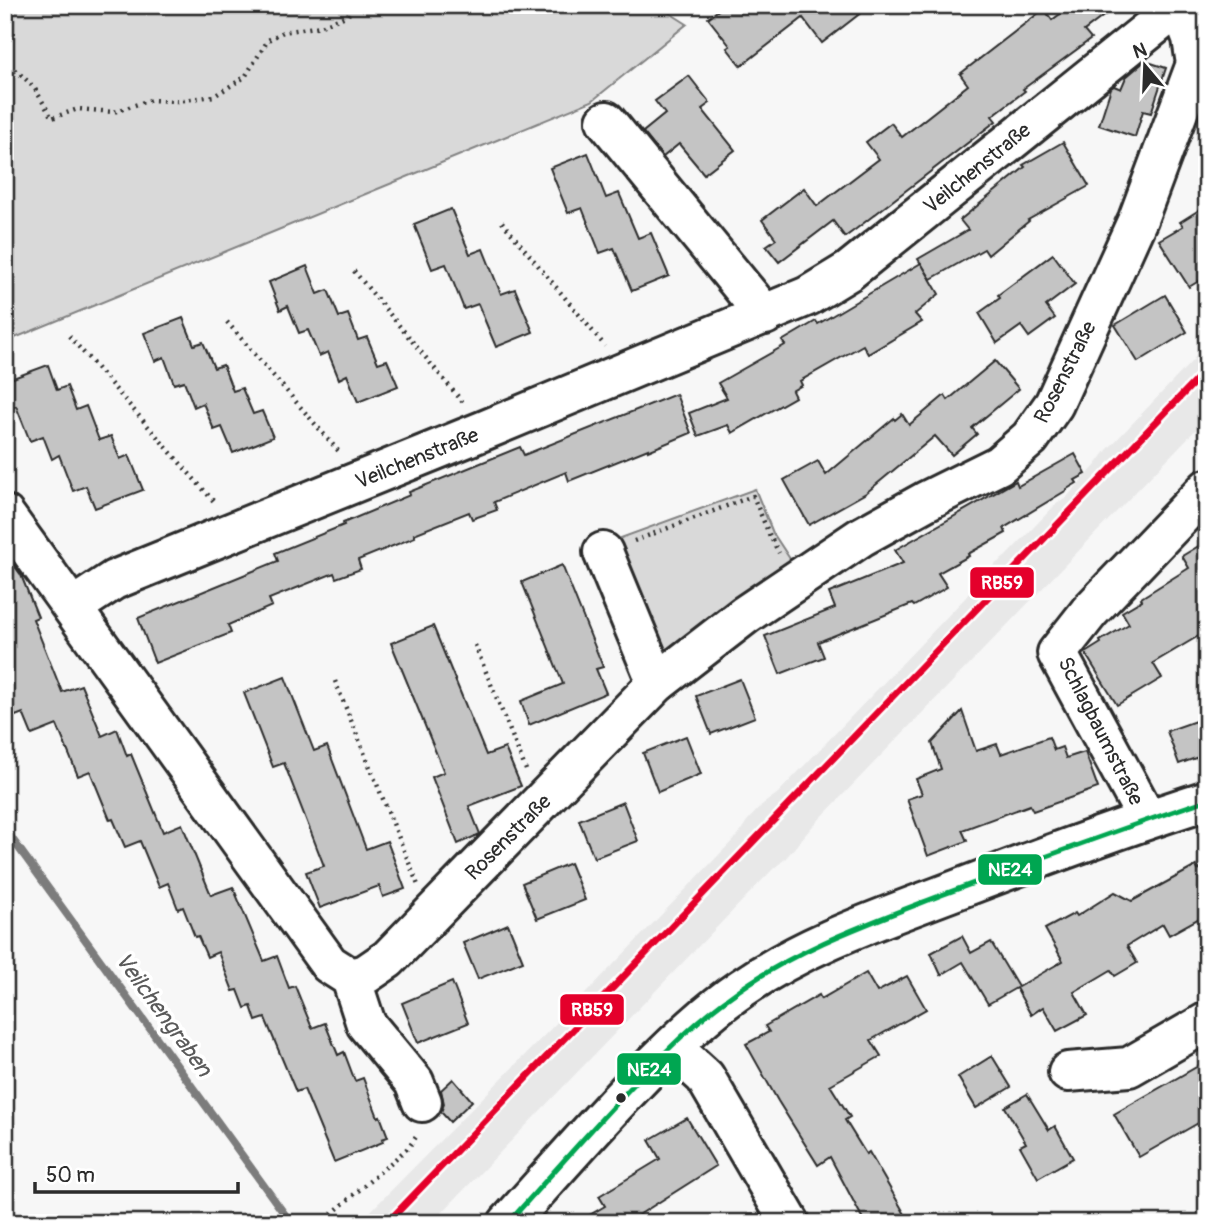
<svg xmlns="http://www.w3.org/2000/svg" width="1212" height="1228" font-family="Pangolin,sans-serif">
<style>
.built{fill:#e8e8e8}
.green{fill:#d9d9d9;stroke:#828282;stroke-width:2}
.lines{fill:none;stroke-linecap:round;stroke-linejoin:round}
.stream{stroke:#7b7b7b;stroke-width:8}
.building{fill:#c4c4c4;stroke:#2b2b2b;stroke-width:2}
.minor-casing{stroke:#2b2b2b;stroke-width:44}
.path{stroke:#2b2b2b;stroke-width:4.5;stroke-dasharray:2 5;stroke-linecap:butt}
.minor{stroke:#fff;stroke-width:38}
.bus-1-casing{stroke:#fff;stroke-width:10}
.bus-1{stroke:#00a651;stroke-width:5}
.rail-1-casing{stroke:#fff;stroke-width:12}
.rail-1{stroke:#e4002b;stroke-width:7}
.bus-dot{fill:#2b2b2b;stroke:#fff;stroke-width:2.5}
.labels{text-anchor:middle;stroke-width:7;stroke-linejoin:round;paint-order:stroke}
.street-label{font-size:21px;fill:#2b2b2b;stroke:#fff}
.water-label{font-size:23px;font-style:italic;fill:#5a5a5a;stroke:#fff}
.line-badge{stroke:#fff;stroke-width:2.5}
.badge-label{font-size:19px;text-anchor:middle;font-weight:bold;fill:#fff}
</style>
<rect width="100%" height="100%" fill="#f7f7f7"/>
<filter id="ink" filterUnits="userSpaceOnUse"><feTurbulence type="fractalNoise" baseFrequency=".0143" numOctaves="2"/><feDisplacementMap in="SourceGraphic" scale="14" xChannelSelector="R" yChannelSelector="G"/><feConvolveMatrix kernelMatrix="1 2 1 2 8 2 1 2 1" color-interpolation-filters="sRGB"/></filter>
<g filter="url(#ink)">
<polygon class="built" points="1207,341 1207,418 924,711 811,828 785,859 773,869 432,1223 359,1223 587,992 738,835 747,821 763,804 778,793 966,597 975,584 993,566 1006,556 1058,502 1065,499 1095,466 1107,450 1194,359 1200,348"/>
<g class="green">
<polygon points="5,5 657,5 687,24 592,101 5,342"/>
<polygon points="755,489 773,533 794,565 677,650 661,651 607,543"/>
</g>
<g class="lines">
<polyline class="stream" points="5,829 291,1223"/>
</g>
<g class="building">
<polygon points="725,5 871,5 822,43 803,18 741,66 727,48 730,46 708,18"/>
<polygon points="1072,5 1118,5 1084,31 1091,39 1023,89 1025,91 992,116 996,121 856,229 845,237 833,221 779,262 766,246 776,239 762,220 804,188 817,206 879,159 866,142 891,123 902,137 968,85 960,74 1044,9 1052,20"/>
<polygon points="1145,61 1166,68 1151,113 1143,111 1135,137 1099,125 1111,88 1114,86 1121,89 1126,77"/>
<polygon points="689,76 710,103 702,109 735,150 704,174 679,144 663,157 643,132 665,114 655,101"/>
<polygon points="1063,142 1089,186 1028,220 1029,221 988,255 984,249 931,279 918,259 968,230 960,220 1025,167 1023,165"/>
<polygon points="588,153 606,198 619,193 638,238 651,233 669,276 632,291 614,248 600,253 582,208 568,213 550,168"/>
<polygon points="1207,205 1207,276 1189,287 1159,240 1183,226 1180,222"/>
<polygon points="451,209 470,254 483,249 501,294 515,289 533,332 496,347 478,304 464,309 446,264 432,269 414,224"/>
<polygon points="1053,254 1075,284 1046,306 1055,318 1029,337 1021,326 997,343 979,313 1000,298 998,295"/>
<polygon points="921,263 939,294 915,314 922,322 868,354 863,345 800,381 802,385 792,391 795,397 732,433 728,425 698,436 689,413 727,398 718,383 785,345 782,341 816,321 818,324"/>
<polygon points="307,266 318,294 328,290 339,317 348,314 358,340 367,337 378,363 387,360 398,386 358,402 347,375 339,379 328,352 319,356 308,330 299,333 288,306 280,310 269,282"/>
<polygon points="1165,295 1187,332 1138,362 1115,325"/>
<polygon points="183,318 194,345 203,342 214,368 223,365 233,391 242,388 253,414 262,411 273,437 233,453 222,427 214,430 203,403 194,407 184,381 174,384 164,357 155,361 144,333"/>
<polygon points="995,361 1019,389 972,428 977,434 952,455 935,436 866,493 809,525 784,480 818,461 826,475 894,418 895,420 902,414 909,425 945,395 948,400"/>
<polygon points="48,365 57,390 67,386 76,410 86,406 99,440 111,436 120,459 129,455 143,490 95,508 86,486 73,491 59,455 52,459 43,436 30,441 16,406 5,411 5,381"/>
<polygon points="676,394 691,433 648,451 648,449 569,481 566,472 494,502 497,510 472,519 469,512 414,534 415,537 358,560 361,569 336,578 334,573 269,599 272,606 228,625 231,633 155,663 138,618 278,561 275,553 344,525 343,523 410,495 409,492 520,447 524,455"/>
<polygon points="1075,454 1086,474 1075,480 1077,483 1067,489 1067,490 1004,528 1006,533 968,554 969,556 938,573 947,587 914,606 912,604 818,642 824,657 780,674 765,636 835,608 829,593 903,563 895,550 1016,481 1018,486"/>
<polygon points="1207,541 1207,631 1153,663 1162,678 1117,705 1085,653 1101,643 1100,641 1129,624 1122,612 1142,600 1141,598 1189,568 1182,556"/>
<polygon points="5,553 21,575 38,617 33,619 62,692 81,685 102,736 117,729 127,756 131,754 163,832 182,824 211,895 233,887 264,961 277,956 289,988 295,986 312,1028 325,1023 338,1055 344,1052 355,1081 363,1078 378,1117 380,1116 388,1137 382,1139 383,1142 334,1162 304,1089 296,1092 265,1018 256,1021 251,1006 245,1008 238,990 233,991 218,952 207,957 198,936 195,937 183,907 178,909 168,883 159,887 140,841 125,847 113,819 110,820 90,771 78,776 57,725 32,735 23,713 5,720"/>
<polygon points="562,565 603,667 596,669 606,693 529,725 521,701 563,684 522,582"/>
<polygon points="433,626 486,755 505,748 521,786 469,806 480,834 458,844 432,777 444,772 391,643"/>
<polygon points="285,677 314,751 327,746 366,849 387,841 405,889 383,897 379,886 320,908 306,872 324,866 284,763 273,767 244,693"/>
<polygon points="740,679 755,717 711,734 696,696"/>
<polygon points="962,711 976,751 997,744 1001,754 1049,737 1054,750 1062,747 1066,758 1085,752 1098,788 1033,811 1030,805 962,830 967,841 928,856 907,799 922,794 916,779 941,769 932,743"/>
<polygon points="1201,719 1207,736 1207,754 1179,764 1167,731"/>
<polygon points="686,736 701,774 658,792 643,753"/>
<polygon points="623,802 638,841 594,858 579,820"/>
<polygon points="570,863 585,900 537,919 522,883"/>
<polygon points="1196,866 1198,870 1207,866 1207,914 1169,935 1163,924 1127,946 1137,963 1115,976 1111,970 1074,992 1087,1015 1057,1031 1043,1007 1031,1015 1016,988 988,1004 963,962 941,975 931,953 962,936 971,953 991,942 1018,987 1063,961 1045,929 1075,913 1077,916 1115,892 1132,901"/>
<polygon points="508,924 523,961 478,979 463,943"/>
<polygon points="866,973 877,992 907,976 926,1009 871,1040 881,1056 830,1085 850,1117 845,1120 866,1154 869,1152 910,1223 865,1223 830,1157 818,1165 778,1101 746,1044 769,1032 765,1026 819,995 821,999"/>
<polygon points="452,982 468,1023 418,1043 402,1003"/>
<polygon points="992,1056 1011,1087 976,1108 958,1077"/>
<polygon points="1207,1061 1207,1118 1139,1157 1114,1114"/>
<polygon points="453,1079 472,1101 450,1122 441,1112 444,1104 441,1090"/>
<polygon points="1027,1094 1049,1130 1055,1126 1073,1158 1038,1178 1020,1146 1026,1143 1005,1107"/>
<polygon points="687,1118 716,1166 626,1223 576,1223 605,1206 599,1196 660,1159 649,1140"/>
</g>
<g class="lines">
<defs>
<g id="minor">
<polyline points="606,121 765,315"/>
<polyline points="5,515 329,964 351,978 366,1024 414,1082 422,1102"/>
<polyline points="603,552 657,683"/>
<polyline points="73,607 114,580 485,430 808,296 849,271 1180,5"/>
<polyline points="1145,820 1139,804 1057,653 1090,611 1207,489"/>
<polyline points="351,978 366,974 388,959 657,683 745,615 861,537 926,501 999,465 1030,438 1054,404 1138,219 1196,64 1192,38 1180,6"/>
<polyline points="672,1047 705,1077 790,1223"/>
<polyline points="1068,1072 1129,1067 1207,1022"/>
<path d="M508 1223C554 1172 599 1120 647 1071 677 1041 708 1011 742 988 806 944 877 920 948 893 1034 860 1119 828 1207 800"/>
</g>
</defs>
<use href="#minor" class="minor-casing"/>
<g class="path">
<polyline points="5,60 34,87 52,118 78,109 114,112 150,100 177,101 214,96 245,77 268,40 283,32 321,26 348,15 353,5"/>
<polyline points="502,222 605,346"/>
<polyline points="354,271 465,405"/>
<polyline points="227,322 341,454"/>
<polyline points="69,336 216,504"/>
<polyline points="634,541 753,496 769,534 779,553"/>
<polyline points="475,645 526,770"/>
<polyline points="335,681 418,885"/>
<polyline points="321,1223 409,1147 418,1134"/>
</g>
<use href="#minor" class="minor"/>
<defs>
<path id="bus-1" d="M508 1223C551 1175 593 1127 637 1081 666 1051 697 1020 731 996 796 948 872 922 947 893 1033 861 1119 829 1207 800"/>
</defs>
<use href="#bus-1" class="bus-1-casing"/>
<use href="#bus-1" class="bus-1"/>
<defs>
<polyline id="rail-1" points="387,1223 1207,369"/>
</defs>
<use href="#rail-1" class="rail-1-casing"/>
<use href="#rail-1" class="rail-1"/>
</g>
</g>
<circle class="bus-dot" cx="621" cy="1098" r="6"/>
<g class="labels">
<g class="street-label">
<text transform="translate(977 168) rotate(-39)" y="7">Veilchenstraße</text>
<text transform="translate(1065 372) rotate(-63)" y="7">Rosenstraße</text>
<text transform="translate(417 458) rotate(-22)" y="7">Veilchenstraße</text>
<text transform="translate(1101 731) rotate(63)" y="7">Schlagbaumstraße</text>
<text transform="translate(508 837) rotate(-45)" y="7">Rosenstraße</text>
</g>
<g class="water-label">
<text transform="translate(164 1014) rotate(54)" y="8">Veilchengraben</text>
</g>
</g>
<g class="line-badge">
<rect x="969" y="566" width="66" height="33" rx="7" fill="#e4002b"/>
<rect x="977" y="853" width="66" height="33" rx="7" fill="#00a651"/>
<rect x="559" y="993" width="66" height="33" rx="7" fill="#e4002b"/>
<rect x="616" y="1052" width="66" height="34" rx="7" fill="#00a651"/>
</g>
<g class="badge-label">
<text x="1002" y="589">RB59</text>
<text x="1010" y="876">NE24</text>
<text x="592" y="1016">RB59</text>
<text x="649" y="1076">NE24</text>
</g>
<rect width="1212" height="1228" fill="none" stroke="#fff" stroke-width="28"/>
<rect x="14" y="14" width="1184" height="1200" fill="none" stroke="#2b2b2b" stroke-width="2.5" filter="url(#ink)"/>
<g transform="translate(1145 66) rotate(341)" stroke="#ffffff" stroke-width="5" paint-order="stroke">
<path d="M0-5L12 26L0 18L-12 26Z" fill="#2b2b2b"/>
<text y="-10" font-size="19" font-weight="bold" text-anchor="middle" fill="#2b2b2b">N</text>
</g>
<path d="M35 1182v10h203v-10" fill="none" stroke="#2b2b2b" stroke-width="3.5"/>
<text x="46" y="1182" font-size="21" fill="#2b2b2b" stroke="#ffffff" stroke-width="5" paint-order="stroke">50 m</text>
</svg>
